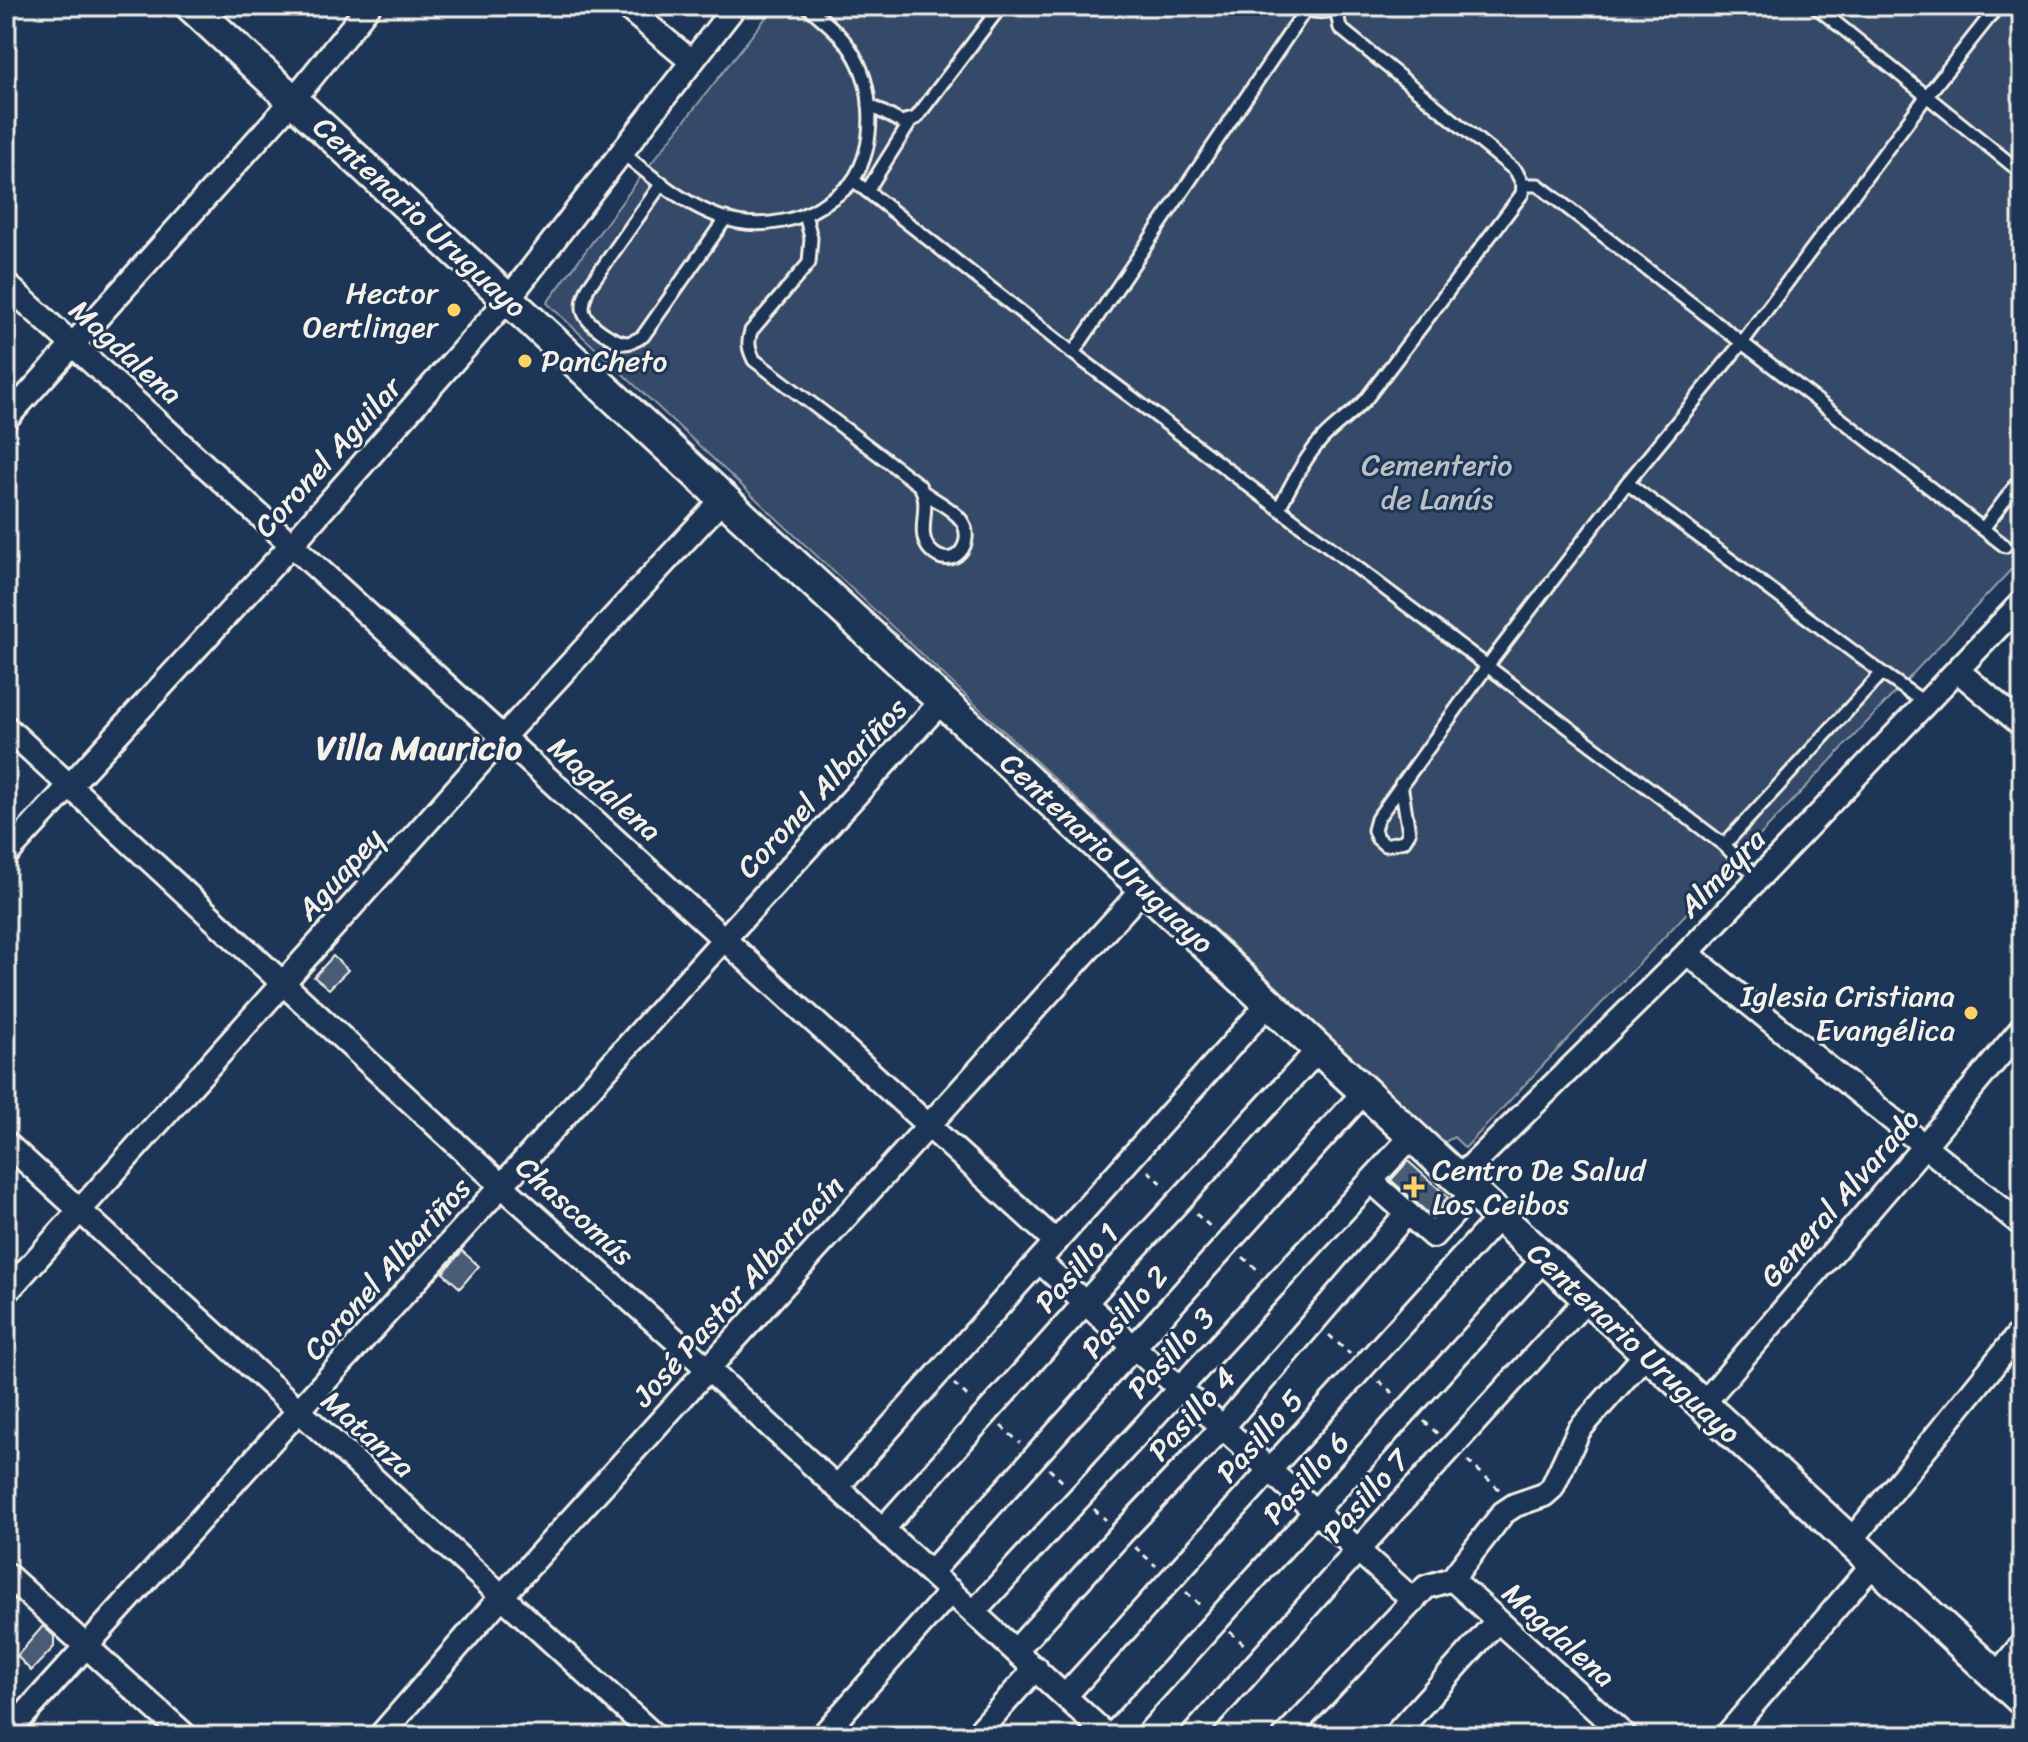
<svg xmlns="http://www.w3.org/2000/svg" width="2028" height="1742" font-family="Sriracha,sans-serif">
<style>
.green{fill:#354a67;stroke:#949ea8;stroke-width:2}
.building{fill:#485b74;stroke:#f4f1e8;stroke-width:2}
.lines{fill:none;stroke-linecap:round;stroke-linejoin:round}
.service-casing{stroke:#f4f1e8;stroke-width:17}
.minor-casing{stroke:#f4f1e8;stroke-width:28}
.secondary-casing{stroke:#f4f1e8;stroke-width:36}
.path{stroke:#f4f1e8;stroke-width:3;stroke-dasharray:6 6;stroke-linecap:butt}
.service{stroke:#1d3557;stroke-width:11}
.minor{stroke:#1d3557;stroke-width:22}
.secondary{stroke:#1d3557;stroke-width:30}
.poi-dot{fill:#ffd166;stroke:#1d3557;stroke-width:3}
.labels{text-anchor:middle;stroke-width:6;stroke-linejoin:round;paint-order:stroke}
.street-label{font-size:30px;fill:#f4f1e8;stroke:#1d3557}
.poi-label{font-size:30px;fill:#f4f1e8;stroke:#1d3557;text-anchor:end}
.park-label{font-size:30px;fill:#bbbfc1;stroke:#1d3557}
.quarter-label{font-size:34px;font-weight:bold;fill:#f4f1e8;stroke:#1d3557}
</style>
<rect width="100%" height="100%" fill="#1d3557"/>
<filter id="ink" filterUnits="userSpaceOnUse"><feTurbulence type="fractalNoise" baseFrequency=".0125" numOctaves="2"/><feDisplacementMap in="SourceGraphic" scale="16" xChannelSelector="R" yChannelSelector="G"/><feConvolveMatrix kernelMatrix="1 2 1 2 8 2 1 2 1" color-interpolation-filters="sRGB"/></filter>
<g filter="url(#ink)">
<polygon class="green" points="775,6 2022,6 2022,558 1465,1148 1454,1137 1443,1143 547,303 645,171"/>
<g class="building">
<polygon points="333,956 348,970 329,989 314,977"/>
<polygon points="1408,1161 1448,1197 1431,1216 1391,1180"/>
<polygon points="462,1251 479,1266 460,1288 443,1273"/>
<polygon points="43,1626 54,1636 54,1647 31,1671 17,1656"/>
</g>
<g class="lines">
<defs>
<g id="service">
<path d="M1298 6C1313 12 1325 15 1339 6"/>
<polyline points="1815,6 2022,173"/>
<polyline points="869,105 901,122 916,118 1001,6"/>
<path d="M623 153C656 181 695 213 738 222 765 227 798 221 821 206 832 198 847 190 854 179 877 142 874 85 851 50 840 33 822 19 807 6"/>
<polyline points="853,180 1073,353 1724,845 1758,878"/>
<path d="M662 183 588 288C585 296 581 305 584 313 588 325 613 341 625 343 632 343 637 340 643 336L726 218"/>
<polyline points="1523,185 1538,185 2005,546"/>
<polyline points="867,191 911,121"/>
<path d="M805 214 811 238 809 263 751 331C747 343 749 350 754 360L919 485C934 505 913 533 931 551 953 573 977 542 961 520 953 509 936 501 925 493"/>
<polyline points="1073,353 1306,9"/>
<polyline points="1627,483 1882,673"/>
<path d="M1279 508C1292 484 1304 458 1323 438 1336 424 1353 414 1366 399L1522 194 1523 185 1516 171 1340 28 1336 8"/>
<polyline points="1983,529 2022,477"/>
<polyline points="1401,784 1409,833 1404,841 1385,845 1377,838 1374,830 1377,819 1488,665 1627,483 1741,344 1926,97 1998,6"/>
<polyline points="1724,845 1882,673 1925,703"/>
</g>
<g id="minor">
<polyline points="625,6 691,61"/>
<polyline points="6,284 1056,1242"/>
<polyline points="6,419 294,99 369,6"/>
<polyline points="1957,670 2022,725"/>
<polyline points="6,727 502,1186 708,1369 1108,1736"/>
<polyline points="6,855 292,544 509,298 735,6"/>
<polyline points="1687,953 2022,1225"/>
<polyline points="6,1143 655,1736"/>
<polyline points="1458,1179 1687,953 2022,602"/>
<polyline points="1371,1181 1433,1236 1473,1193"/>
<polyline points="1039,1261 1414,1601"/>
<polyline points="6,1293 503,737 723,499"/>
<polyline points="1702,1405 1925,1145 2022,1028"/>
<polyline points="837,1487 1269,1003"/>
<polyline points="883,1529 1085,1303 1318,1050"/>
<polyline points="1850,1542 2022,1330"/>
<polyline points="931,1572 1364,1092"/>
<polyline points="6,1574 186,1736"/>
<polyline points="1452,1579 1625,1736"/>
<polyline points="974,1612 1412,1136"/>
<polyline points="1016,1650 1121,1534 1223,1427 1407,1213"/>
<polyline points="1996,1676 2022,1644"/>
<polyline points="1066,1695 1498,1218"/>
<polyline points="6,1735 725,938 942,701"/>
<polyline points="380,1736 502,1596 1144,888"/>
<polyline points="822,1736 951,1591"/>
<polyline points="975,1736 1036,1668"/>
<polyline points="1112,1736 1543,1260"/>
<polyline points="1192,1736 1358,1550 1587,1299"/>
<polyline points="1285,1736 1426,1587 1452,1579 1503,1513 1515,1505 1544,1495 1552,1488 1579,1430 1646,1354"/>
<polyline points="1394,1736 1497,1621"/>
<polyline points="1726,1736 1874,1563"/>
</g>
<polyline id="secondary" points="191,6 2022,1700"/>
</defs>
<use href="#service" class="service-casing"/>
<use href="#minor" class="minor-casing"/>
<use href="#secondary" class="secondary-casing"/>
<g class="path">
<polyline points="1148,1171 1166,1187"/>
<polyline points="1196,1214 1214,1230"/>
<polyline points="1243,1257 1261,1273"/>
<polyline points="1329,1335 1350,1354"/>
<polyline points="1379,1381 1394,1394"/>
<polyline points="954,1384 972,1400"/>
<polyline points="1424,1421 1439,1435"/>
<polyline points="1001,1426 1020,1443"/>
<polyline points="1468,1461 1501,1491"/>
<polyline points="1049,1469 1064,1483"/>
<polyline points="1094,1509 1106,1520"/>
<polyline points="1135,1547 1156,1566"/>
<polyline points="1186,1592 1201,1606"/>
<polyline points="1230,1632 1246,1646"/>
</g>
<use href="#service" class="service"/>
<use href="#minor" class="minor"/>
<use href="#secondary" class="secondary"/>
</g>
</g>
<g class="poi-dot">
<circle cx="454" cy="310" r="8"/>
<circle cx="525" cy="361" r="8"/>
<circle cx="1971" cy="1013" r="8"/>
<path d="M1410 1175h8v8h8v8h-8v8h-8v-8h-8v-8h8z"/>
</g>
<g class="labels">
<g class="street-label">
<text transform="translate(420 217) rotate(43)" y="10">Centenario Uruguayo</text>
<text transform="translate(126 352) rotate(42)" y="10">Magdalena</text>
<text transform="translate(328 457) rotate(-48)" y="10">Coronel Aguilar</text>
<text transform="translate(822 788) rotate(-47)" y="10">Coronel Albariños</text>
<text transform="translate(605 789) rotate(42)" y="10">Magdalena</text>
<text transform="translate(1107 853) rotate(43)" y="10">Centenario Uruguayo</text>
<text transform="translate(1722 873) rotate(-46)" y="10">Almeyra</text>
<text transform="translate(340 874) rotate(-48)" y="10">Aguapey</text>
<text transform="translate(1840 1198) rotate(-49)" y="10">General Alvarado</text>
<text transform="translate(575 1211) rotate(42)" y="10">Chascomús</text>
<text transform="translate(1077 1268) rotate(-48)" y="10">Pasillo 1</text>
<text transform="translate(387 1269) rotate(-48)" y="10">Coronel Albariños</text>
<text transform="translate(738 1291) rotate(-48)" y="10">José Pastor Albarracín</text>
<text transform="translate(1125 1312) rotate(-48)" y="10">Pasillo 2</text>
<text transform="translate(1634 1343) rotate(43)" y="10">Centenario Uruguayo</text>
<text transform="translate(1171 1353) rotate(-47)" y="10">Pasillo 3</text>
<text transform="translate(1192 1414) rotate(-48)" y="10">Pasillo 4</text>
<text transform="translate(368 1434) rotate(42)" y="10">Matanza</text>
<text transform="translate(1260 1436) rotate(-48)" y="10">Pasillo 5</text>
<text transform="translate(1306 1478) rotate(-48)" y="10">Pasillo 6</text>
<text transform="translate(1366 1496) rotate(-48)" y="10">Pasillo 7</text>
<text transform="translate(1559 1635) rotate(42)" y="10">Magdalena</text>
</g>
<g class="poi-label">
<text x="438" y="303">Hector<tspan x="438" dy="34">Oertlinger</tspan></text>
<text x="541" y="371" text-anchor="start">PanCheto</text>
<text x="1955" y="1006">Iglesia Cristiana<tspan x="1955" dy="34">Evangélica</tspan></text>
<text x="1432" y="1180" text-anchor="start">Centro De Salud<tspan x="1432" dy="34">Los Ceibos</tspan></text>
</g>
<g class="park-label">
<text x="1437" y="475">Cementerio<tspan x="1437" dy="34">de Lanús</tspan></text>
</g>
<g class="quarter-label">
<text x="419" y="759">Villa Mauricio</text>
</g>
</g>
<rect width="2028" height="1742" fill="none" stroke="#1d3557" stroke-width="32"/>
<rect x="16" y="16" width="1996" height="1710" fill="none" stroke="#f4f1e8" stroke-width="3" filter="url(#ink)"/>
</svg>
